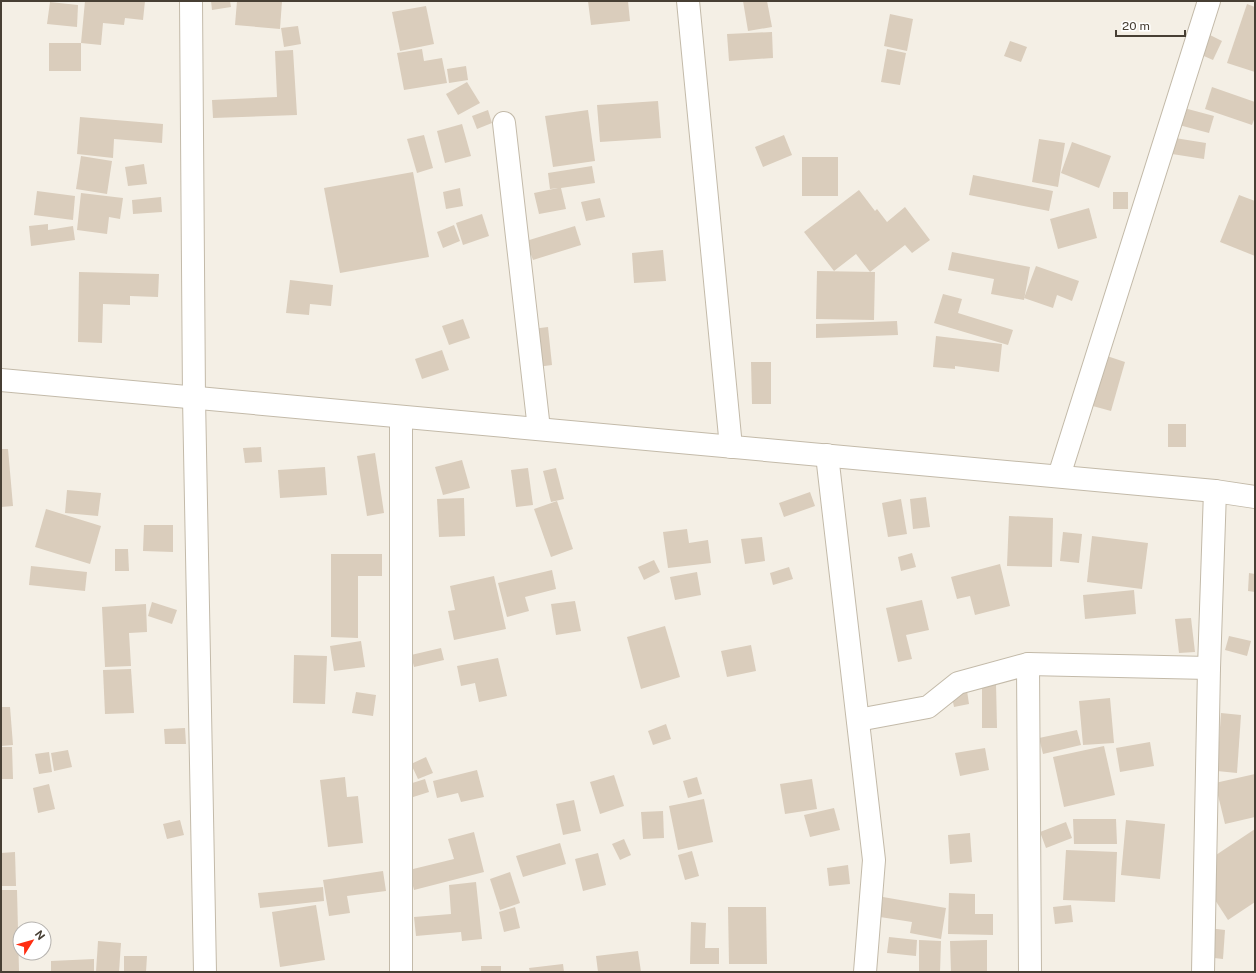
<svg xmlns="http://www.w3.org/2000/svg" width="1256" height="973" font-family="'Public Sans',sans-serif">
<style>
.building{fill:#dacdbc}
.lines{fill:none;stroke-linecap:round;stroke-linejoin:round}
.minor-casing{stroke:#c3baa9;stroke-width:24}
.tertiary-casing{stroke:#c3baa9;stroke-width:24}
.minor{stroke:#fff;stroke-width:22}
.tertiary{stroke:#fff;stroke-width:22}
</style>
<rect width="100%" height="100%" fill="#f4efe5"/>
<g class="building">
<polygon points="85,1 145,1 143,20 125,18 124,25 103,23 101,45 81,43"/>
<polygon points="211,1 230,1 231,7 212,10"/>
<polygon points="237,1 282,1 280,29 235,25"/>
<polygon points="588,1 628,1 630,21 591,25"/>
<polygon points="743,1 767,1 772,27 748,31"/>
<polygon points="50,2 78,5 77,27 47,24"/>
<polygon points="1247,4 1255,7 1255,72 1227,63"/>
<polygon points="426,6 434,44 400,51 392,12"/>
<polygon points="890,14 913,19 907,51 884,46"/>
<polygon points="298,26 301,44 284,47 281,28"/>
<polygon points="772,32 773,58 729,61 727,34"/>
<polygon points="1206,33 1222,41 1213,60 1197,53"/>
<polygon points="1010,41 1027,47 1021,62 1004,56"/>
<rect x="49" y="43" width="32" height="28"/>
<polygon points="422,49 424,61 442,58 447,83 404,90 397,53"/>
<polygon points="887,49 906,53 900,85 881,82"/>
<polygon points="293,50 297,115 213,118 212,100 277,97 275,51"/>
<polygon points="466,66 468,80 449,83 447,69"/>
<polygon points="467,82 480,103 458,115 446,94"/>
<polygon points="1212,87 1255,102 1255,117 1252,125 1205,109"/>
<polygon points="658,101 661,138 600,142 597,105"/>
<polygon points="1184,108 1214,116 1209,133 1179,125"/>
<polygon points="488,110 492,123 477,129 472,116"/>
<polygon points="588,110 595,161 553,167 545,116"/>
<polygon points="80,117 163,124 162,143 114,139 113,158 77,154"/>
<polygon points="462,124 471,156 445,163 437,131"/>
<polygon points="424,135 433,168 417,173 407,139"/>
<polygon points="784,135 792,155 763,167 755,147"/>
<polygon points="1175,138 1206,143 1204,159 1172,154"/>
<polygon points="1039,139 1065,143 1058,187 1032,182"/>
<polygon points="1072,142 1111,156 1099,188 1061,173"/>
<polygon points="81,156 112,161 107,194 76,189"/>
<rect x="802" y="157" width="36" height="39"/>
<polygon points="144,164 147,184 128,186 125,167"/>
<polygon points="592,166 595,183 561,188 566,209 539,214 534,193 558,188 550,189 548,173"/>
<polygon points="413,172 429,257 340,273 324,188"/>
<polygon points="973,175 1053,191 1049,211 969,195"/>
<polygon points="460,188 463,206 446,209 443,192"/>
<polygon points="859,190 875,211 877,209 887,222 905,207 930,240 912,253 905,245 870,272 856,254 834,271 804,232"/>
<polygon points="37,191 75,196 73,220 34,215"/>
<rect x="1113" y="192" width="15" height="17"/>
<polygon points="81,193 123,198 120,219 109,217 107,234 77,230"/>
<polygon points="1239,195 1255,201 1255,256 1220,242"/>
<polygon points="161,197 162,212 133,214 132,200"/>
<polygon points="600,198 605,217 586,221 581,202"/>
<polygon points="1089,208 1097,238 1058,249 1050,219"/>
<polygon points="482,214 489,236 463,245 456,223"/>
<polygon points="48,224 48,230 73,226 75,240 31,246 29,226"/>
<polygon points="454,225 460,241 443,248 437,232"/>
<polygon points="575,226 581,245 533,260 526,241"/>
<polygon points="663,250 666,281 634,283 632,253"/>
<polygon points="952,252 1030,267 1024,300 991,294 994,279 948,270"/>
<polygon points="1036,266 1079,281 1072,301 1057,295 1053,308 1024,298"/>
<polygon points="817,271 875,272 874,320 816,319"/>
<polygon points="79,272 159,274 158,297 130,296 130,305 103,304 102,343 78,342"/>
<polygon points="290,280 333,285 331,306 310,304 309,315 286,313"/>
<polygon points="943,294 962,299 958,313 1013,330 1008,345 934,323"/>
<polygon points="463,319 470,338 449,345 442,326"/>
<polygon points="897,321 898,335 816,338 816,324"/>
<polygon points="548,327 552,365 537,367 532,329"/>
<polygon points="936,336 1002,344 999,372 955,366 955,369 933,367"/>
<polygon points="442,350 449,370 422,379 415,359"/>
<polygon points="1104,355 1125,362 1111,411 1089,405"/>
<polygon points="751,362 771,362 771,404 752,404"/>
<rect x="1168" y="424" width="18" height="23"/>
<polygon points="261,447 262,462 245,463 243,448"/>
<polygon points="1,449 8,449 13,506 1,507"/>
<polygon points="375,453 384,513 367,516 357,456"/>
<polygon points="462,460 470,488 443,495 435,467"/>
<polygon points="325,467 327,495 280,498 278,470"/>
<polygon points="528,468 533,505 516,507 511,470"/>
<polygon points="556,468 564,499 551,502 543,471"/>
<polygon points="67,490 101,493 98,516 65,513"/>
<polygon points="810,492 815,506 784,517 779,503"/>
<polygon points="926,497 930,527 913,529 910,499"/>
<polygon points="464,498 465,536 439,537 437,499"/>
<polygon points="901,499 907,534 888,537 882,503"/>
<polygon points="557,501 573,549 551,557 534,509"/>
<polygon points="46,509 101,526 90,564 35,547"/>
<polygon points="1009,516 1053,518 1052,567 1007,566"/>
<polygon points="144,525 173,525 173,552 143,551"/>
<polygon points="687,529 689,543 708,540 711,563 668,568 663,532"/>
<polygon points="1063,532 1082,534 1079,563 1060,561"/>
<polygon points="1092,536 1148,543 1142,589 1087,582"/>
<polygon points="762,537 765,561 745,564 741,539"/>
<polygon points="115,549 128,549 129,571 115,571"/>
<polygon points="912,553 916,567 901,571 898,557"/>
<polygon points="331,554 382,554 382,576 358,576 358,638 331,637"/>
<polygon points="654,560 660,572 644,580 638,567"/>
<polygon points="1000,564 1010,606 975,615 970,596 957,599 951,577"/>
<polygon points="31,566 87,572 85,591 29,585"/>
<polygon points="789,567 793,579 773,585 770,573"/>
<polygon points="552,570 556,589 525,597 529,611 507,617 498,583"/>
<polygon points="697,572 701,595 675,600 670,577"/>
<polygon points="1249,573 1255,574 1255,592 1248,591"/>
<polygon points="494,576 506,629 454,640 448,611 455,610 450,586"/>
<polygon points="1134,590 1136,614 1085,619 1083,595"/>
<polygon points="922,600 929,630 906,635 912,659 898,662 886,608"/>
<polygon points="575,601 581,631 556,635 551,604"/>
<polygon points="152,602 177,610 172,624 148,616"/>
<polygon points="146,604 147,632 129,633 131,666 105,667 102,607"/>
<polygon points="1191,618 1195,652 1179,653 1175,619"/>
<polygon points="665,626 680,677 641,689 627,637"/>
<polygon points="1229,636 1251,641 1247,656 1225,650"/>
<polygon points="361,641 365,667 334,671 330,646"/>
<polygon points="751,645 756,671 727,677 721,651"/>
<polygon points="441,648 444,660 414,667 411,655"/>
<polygon points="294,655 327,656 325,704 293,703"/>
<polygon points="498,658 507,696 479,702 475,683 461,686 457,666"/>
<polygon points="131,669 134,713 105,714 103,670"/>
<polygon points="982,683 996,683 997,728 982,728"/>
<polygon points="966,684 969,704 954,707 950,687"/>
<polygon points="356,692 376,695 373,716 352,713"/>
<polygon points="1110,698 1114,743 1083,745 1079,701"/>
<polygon points="1,707 10,707 13,745 1,746"/>
<polygon points="1221,713 1241,715 1237,773 1217,771"/>
<polygon points="666,724 671,739 653,745 648,731"/>
<polygon points="185,728 186,744 165,744 164,729"/>
<polygon points="1077,730 1081,745 1043,754 1039,738"/>
<polygon points="1150,742 1154,766 1120,772 1116,748"/>
<polygon points="1104,746 1115,795 1064,807 1053,757"/>
<polygon points="1,747 12,747 13,779 1,779"/>
<polygon points="985,748 989,770 960,776 955,753"/>
<polygon points="68,750 72,767 54,771 51,753"/>
<polygon points="49,752 52,772 39,774 35,754"/>
<polygon points="426,757 433,773 418,779 411,764"/>
<polygon points="477,770 484,797 461,802 458,793 437,798 433,781"/>
<polygon points="1255,774 1255,817 1225,824 1215,783"/>
<polygon points="614,775 624,806 600,814 590,782"/>
<polygon points="345,777 347,797 358,796 363,843 328,847 320,780"/>
<polygon points="697,777 702,794 688,798 683,781"/>
<polygon points="425,779 429,792 410,798 406,785"/>
<polygon points="812,779 817,809 785,814 780,784"/>
<polygon points="49,784 55,809 38,813 33,788"/>
<polygon points="704,799 713,842 678,850 669,806"/>
<polygon points="574,800 581,831 563,835 556,804"/>
<polygon points="834,808 840,830 810,837 804,815"/>
<polygon points="663,811 664,838 643,839 641,812"/>
<polygon points="1073,819 1116,819 1117,844 1074,844"/>
<polygon points="180,820 184,835 167,839 163,824"/>
<polygon points="1126,820 1165,824 1160,879 1121,875"/>
<polygon points="1066,822 1072,838 1046,848 1040,832"/>
<polygon points="1255,829 1255,902 1228,920 1195,869"/>
<polygon points="474,832 484,872 414,890 409,870 454,859 448,839"/>
<polygon points="970,833 972,862 950,864 948,835"/>
<polygon points="624,839 631,855 620,860 612,844"/>
<polygon points="560,843 566,864 523,877 516,856"/>
<polygon points="1066,850 1117,852 1115,902 1063,900"/>
<polygon points="692,851 699,876 685,880 678,855"/>
<polygon points="15,852 16,886 1,886 1,853"/>
<polygon points="598,853 606,885 583,891 575,859"/>
<polygon points="848,865 850,884 829,886 827,868"/>
<polygon points="383,871 386,891 347,896 350,913 329,916 323,880"/>
<polygon points="510,872 520,903 500,910 490,879"/>
<polygon points="476,882 482,939 462,941 461,932 416,936 414,917 451,914 449,885"/>
<polygon points="323,887 324,901 260,908 258,893"/>
<polygon points="1,890 17,890 19,971 1,971"/>
<polygon points="949,893 975,894 975,914 993,914 993,935 948,934"/>
<polygon points="883,897 946,908 941,939 910,933 912,922 880,917"/>
<polygon points="316,905 325,960 280,967 272,912"/>
<polygon points="1071,905 1073,922 1055,924 1053,907"/>
<polygon points="515,907 520,928 504,932 499,912"/>
<polygon points="728,907 766,907 767,964 729,964"/>
<polygon points="691,922 706,923 705,948 719,948 719,964 690,964"/>
<polygon points="1208,928 1225,930 1223,959 1206,957"/>
<polygon points="889,937 917,940 916,956 887,953"/>
<polygon points="919,940 941,941 940,972 919,972"/>
<polygon points="987,940 987,971 951,972 950,941"/>
<polygon points="98,941 121,943 119,972 96,972"/>
<polygon points="638,951 641,972 598,972 596,956"/>
<polygon points="124,956 147,956 146,972 124,972"/>
<polygon points="94,959 94,972 51,972 51,961"/>
<polygon points="563,964 564,972 530,972 529,968"/>
<rect x="481" y="966" width="20" height="6"/>
</g>
<g class="lines">
<defs>
<g id="minor">
<polyline points="191,1 194,398 205,972"/>
<polyline points="688,1 731,447"/>
<polyline points="504,123 539,429"/>
<polyline points="827,455 874,860 865,972"/>
<polyline points="1059,476 1209,1"/>
<polyline points="1028,664 1030,972"/>
<polyline points="858,720 928,707 958,683 1028,664 1209,668"/>
<polyline points="401,972 401,417"/>
<polyline points="1203,972 1209,668 1215,491"/>
</g>
<polyline id="tertiary" points="1,380 1215,491 1255,497"/>
</defs>
<use href="#minor" class="minor-casing"/>
<use href="#tertiary" class="tertiary-casing"/>
<use href="#minor" class="minor"/>
<use href="#tertiary" class="tertiary"/>
</g>
<rect width="1256" height="973" fill="none" stroke="#473f34" stroke-width="4"/>
<g transform="translate(32 941) rotate(53)"><circle r="19" fill="#ffffff" stroke="#b5b2ae"/>
<path d="M0-3L7 15L0 10L-7 15Z" fill="#ff2d11"/>
<text y="-6" font-size="11" font-weight="bold" text-anchor="middle" fill="#473f34">N</text>
</g>
<path d="M1116 30v6h69v-6" fill="none" stroke="#473f34" stroke-width="2"/>
<text x="1122" y="30" font-size="12" fill="#473f34" stroke="#ffffff" stroke-width="3" paint-order="stroke">20 m</text>
</svg>
